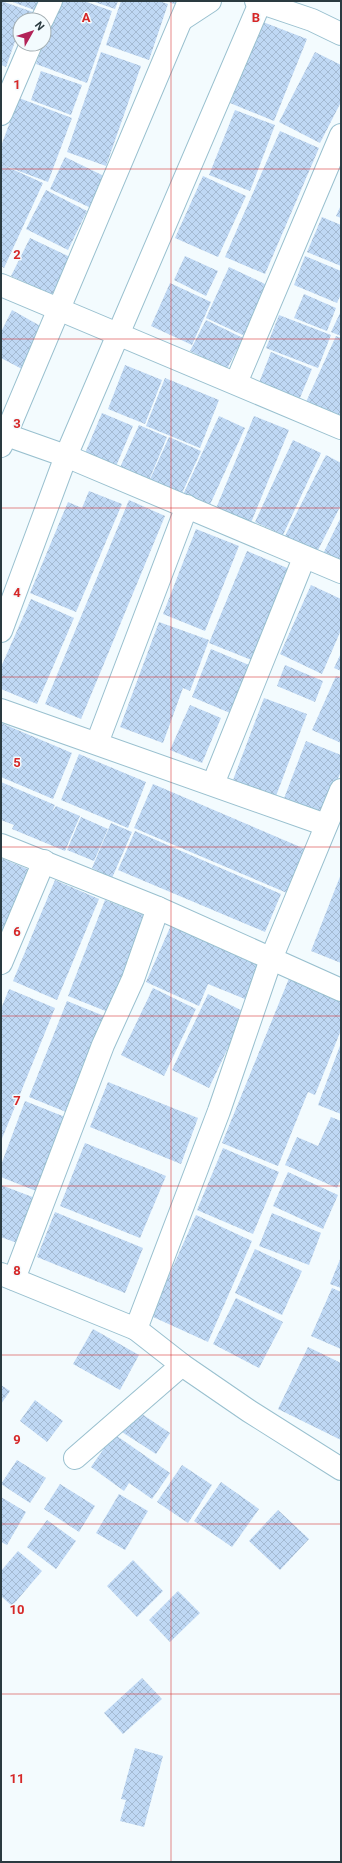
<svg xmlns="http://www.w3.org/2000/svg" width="342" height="1863" font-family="Roboto,sans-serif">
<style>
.building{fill:url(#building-cross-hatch)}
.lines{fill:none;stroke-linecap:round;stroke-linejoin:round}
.minor-casing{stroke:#99c0cf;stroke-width:24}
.minor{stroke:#fff;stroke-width:22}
.grid{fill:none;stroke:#d62828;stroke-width:1;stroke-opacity:0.55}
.grid-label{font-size:13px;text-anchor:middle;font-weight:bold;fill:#d62828;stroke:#f3fbfe;stroke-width:3;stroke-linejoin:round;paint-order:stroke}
</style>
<defs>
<pattern id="building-cross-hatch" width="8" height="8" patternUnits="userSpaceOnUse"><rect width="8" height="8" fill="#bfd8f4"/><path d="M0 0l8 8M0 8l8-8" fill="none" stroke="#a4bad2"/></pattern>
</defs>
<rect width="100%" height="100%" fill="#f3fbfe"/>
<g class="building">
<polygon points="1,1 33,12 30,20 20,20 20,34 18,33 6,67 1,65"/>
<polygon points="10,1 40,1 37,11"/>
<polygon points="59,1 84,1 112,11 87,83 36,64"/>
<polygon points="92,1 118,1 115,9"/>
<polygon points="121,1 159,1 168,4 149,60 106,45"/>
<polygon points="166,1 181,1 180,6"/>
<polygon points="263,22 307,39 274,121 230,103"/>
<polygon points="101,52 141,66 106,166 67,152"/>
<polygon points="315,52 341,65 341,102 320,143 279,122"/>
<polygon points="41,71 82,85 71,115 31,100"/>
<polygon points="19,98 72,118 48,182 3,165 43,183 4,268 1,266 1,146"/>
<polygon points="235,110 275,125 250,191 209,175"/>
<polygon points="280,131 319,148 265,274 225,257"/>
<polygon points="65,157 106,177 91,208 50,189"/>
<polygon points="203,176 246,196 218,257 175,238"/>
<polygon points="46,190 87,211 68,250 26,229"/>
<polygon points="341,205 341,218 336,216"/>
<polygon points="322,217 341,225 341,266 307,252"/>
<polygon points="30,238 70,257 52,295 11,276"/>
<polygon points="185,256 218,271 206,296 174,280"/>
<polygon points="305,256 341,271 341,294 337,303 294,285"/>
<polygon points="229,267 267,285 245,336 206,318"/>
<polygon points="170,283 211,302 192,345 151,326"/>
<polygon points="304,294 336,308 327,331 294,318"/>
<polygon points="12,310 44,328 22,369 1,358 1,332"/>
<polygon points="341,311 341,336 331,332"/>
<polygon points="279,315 331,335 318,368 266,348"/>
<polygon points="206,320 243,338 227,369 190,351"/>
<polygon points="336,336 341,338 341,418 306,402"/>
<polygon points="271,352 312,369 297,405 257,388"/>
<polygon points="125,365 162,380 145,424 108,409"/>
<polygon points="165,378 219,400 200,448 146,426"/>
<polygon points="102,413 133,426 114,471 83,458"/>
<polygon points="219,416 245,428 208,509 182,497"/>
<polygon points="254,416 289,430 250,525 215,511"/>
<polygon points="139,425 167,437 147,485 118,472"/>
<polygon points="169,437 201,451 179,500 147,486"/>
<polygon points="293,440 321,453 283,535 255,522"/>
<polygon points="326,455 341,463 341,505 317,552 285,536"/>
<polygon points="89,491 122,504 76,612 30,593 68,502 82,508"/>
<polygon points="129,500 165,516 81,719 45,704"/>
<polygon points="341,517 341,565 322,556"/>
<polygon points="196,529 239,546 205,631 163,614"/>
<polygon points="247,551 292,570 254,661 209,643"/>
<polygon points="311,585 341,599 341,630 322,674 280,654"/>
<polygon points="31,599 74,618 37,704 1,689 1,667"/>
<polygon points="159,622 209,640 190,691 183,688 163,743 120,727"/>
<polygon points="211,649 249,665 230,713 192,697"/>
<polygon points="341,653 341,671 334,668"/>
<polygon points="285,665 323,681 315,702 277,686"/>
<polygon points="336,676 341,678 341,743 312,730"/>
<polygon points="264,698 307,714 276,796 233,780"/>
<polygon points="190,705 221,718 202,763 170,750"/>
<polygon points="1,723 72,753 53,799 1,777"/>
<polygon points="306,741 341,755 341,771 323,817 283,801"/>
<polygon points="79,754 146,782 128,828 61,800"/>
<polygon points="1,782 55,805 52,812 56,806 80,816 65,851 12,829 14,825 1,820"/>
<polygon points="153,784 305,849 287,893 134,828"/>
<polygon points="81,817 108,829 94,861 67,850"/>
<polygon points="111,823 132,832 112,878 92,868"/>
<polygon points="135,831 281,894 265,932 118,870"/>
<polygon points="1,858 30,870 1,942"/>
<polygon points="341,874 341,963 311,951"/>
<polygon points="55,880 99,899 57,1000 13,981"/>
<polygon points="105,900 146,916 108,1012 68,996"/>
<polygon points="172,923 261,962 245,999 208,984 199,1006 146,982"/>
<polygon points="290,976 341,997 341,1030 315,1095 308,1092 278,1166 222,1143"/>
<polygon points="153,988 196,1009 164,1076 121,1055"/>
<polygon points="9,989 55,1008 1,1141 1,1009"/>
<polygon points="208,994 245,1012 209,1088 172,1070"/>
<polygon points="67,1001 104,1016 66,1112 29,1097"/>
<polygon points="341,1043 341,1114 318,1105"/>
<polygon points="108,1082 198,1118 181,1164 90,1127"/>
<polygon points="25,1101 65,1117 36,1191 1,1177 1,1165"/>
<polygon points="331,1117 341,1121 341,1179 337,1188 285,1165 297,1137 318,1146"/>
<polygon points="85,1143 166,1176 140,1238 60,1206"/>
<polygon points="223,1148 279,1172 253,1234 197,1210"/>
<polygon points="288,1172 338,1195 323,1229 273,1206"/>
<polygon points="1,1185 35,1198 17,1243 1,1237"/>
<polygon points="55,1212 143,1248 125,1293 37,1257"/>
<polygon points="272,1213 321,1233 309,1265 259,1246"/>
<polygon points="196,1215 252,1241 208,1342 151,1316"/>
<polygon points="255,1249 302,1271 282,1315 235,1293"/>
<polygon points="341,1257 341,1288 330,1284"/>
<polygon points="332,1288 341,1292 341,1349 311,1336"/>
<polygon points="236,1298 283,1322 259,1368 213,1344"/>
<polygon points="93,1329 139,1355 120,1390 73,1364"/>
<polygon points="308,1347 341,1363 341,1440 278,1409"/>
<polygon points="1,1385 10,1391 1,1404"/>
<polygon points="35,1400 63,1421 47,1442 20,1421"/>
<polygon points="136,1410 170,1433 156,1454 122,1432"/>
<polygon points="114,1434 170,1473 152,1499 129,1483 124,1491 91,1467"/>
<polygon points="17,1460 46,1478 30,1503 1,1484"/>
<polygon points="182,1465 212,1485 188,1523 157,1502"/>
<polygon points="221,1482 259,1509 232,1547 194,1521"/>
<polygon points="60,1484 95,1506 79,1532 44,1509"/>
<polygon points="119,1494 148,1511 125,1550 96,1533"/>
<polygon points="1,1497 26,1512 7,1545 1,1542"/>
<polygon points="278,1510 309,1539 280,1570 249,1541"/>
<polygon points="47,1520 76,1541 56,1569 27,1547"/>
<polygon points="18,1551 42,1571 12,1606 1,1596 1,1571"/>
<polygon points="133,1560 163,1591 137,1617 107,1586"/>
<polygon points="178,1591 200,1613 170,1642 149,1620"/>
<polygon points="142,1678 162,1699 123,1734 104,1713"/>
<polygon points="135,1748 163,1756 144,1827 120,1821 126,1800 121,1799"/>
</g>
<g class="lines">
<defs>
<g id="minor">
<polyline points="256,1 312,20 341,34"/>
<polyline points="42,20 51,1"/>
<polyline points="181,20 210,1"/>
<polyline points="1,114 31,44"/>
<polyline points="1,285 341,428"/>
<polyline points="236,383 341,135"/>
<polyline points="1,433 66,456 341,572"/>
<polyline points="1,446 189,1"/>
<polyline points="1,631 66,456 260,3"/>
<polyline points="1,710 326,825"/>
<polyline points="97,743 187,506"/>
<polyline points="213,784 304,558"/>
<polyline points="1,845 158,908 341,990"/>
<polyline points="1,963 44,861"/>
<polyline points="1,1274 136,1329 219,1111 271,959 341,790"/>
<polyline points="14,1279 103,1045 133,979 158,908"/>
<polyline points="136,1329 182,1365 249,1411 341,1469"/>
<polyline points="75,1458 182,1365"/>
</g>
</defs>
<use href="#minor" class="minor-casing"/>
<use href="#minor" class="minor"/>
</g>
<path class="grid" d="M171 1V1862M1 169H341M1 339H341M1 508H341M1 677H341M1 847H341M1 1016H341M1 1186H341M1 1355H341M1 1524H341M1 1694H341"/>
<g class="grid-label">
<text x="86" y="22">A</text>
<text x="256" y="22">B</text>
<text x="17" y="89">1</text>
<text x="17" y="259">2</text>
<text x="17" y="428">3</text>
<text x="17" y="597">4</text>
<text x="17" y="767">5</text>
<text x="17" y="936">6</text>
<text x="17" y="1105">7</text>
<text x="17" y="1275">8</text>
<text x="17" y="1444">9</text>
<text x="17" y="1614">10</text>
<text x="17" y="1783">11</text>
</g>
<rect width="342" height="1863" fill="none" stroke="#2a3a40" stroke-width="4"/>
<g transform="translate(32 32) rotate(51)"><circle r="19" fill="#f3fbfe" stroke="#a3aeb2"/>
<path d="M0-3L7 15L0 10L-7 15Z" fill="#b22358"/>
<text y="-6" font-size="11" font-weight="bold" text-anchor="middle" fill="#2a3a40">N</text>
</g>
</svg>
